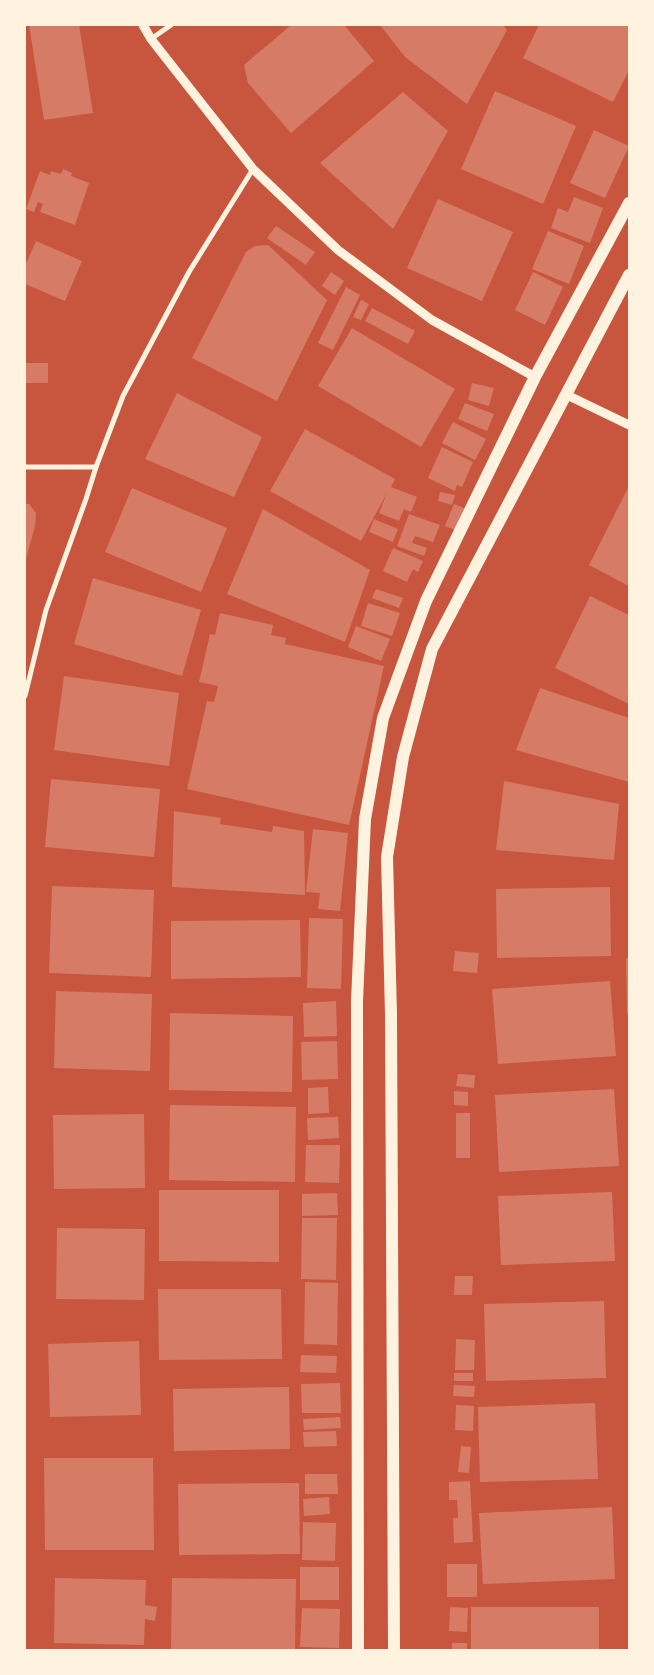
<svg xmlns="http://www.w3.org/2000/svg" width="654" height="1675" font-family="'PT Sans Narrow',sans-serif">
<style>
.building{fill:#d67c66}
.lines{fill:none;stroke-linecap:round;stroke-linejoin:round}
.minor{stroke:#fff3e0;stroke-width:5}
.tertiary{stroke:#fff3e0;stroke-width:9}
.primary{stroke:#fff3e0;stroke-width:12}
</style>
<rect width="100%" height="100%" fill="#c8553d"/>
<g class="building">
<polygon points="29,25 79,25 93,113 44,120"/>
<polygon points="291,25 344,25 374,61 291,133 248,83 244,65"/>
<polygon points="380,25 503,25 507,30 467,104 405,57"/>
<polygon points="539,25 629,25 629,70 613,102 523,58"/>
<polygon points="495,91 576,126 543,204 461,169"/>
<polygon points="403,92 448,131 393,229 320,163"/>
<polygon points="594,130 629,146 605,198 570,183"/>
<polygon points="63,169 72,173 71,176 89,183 75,225 40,212 43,204 38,202 34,212 26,209 40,171 50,175 51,171 61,174"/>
<polygon points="574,197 603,208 590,243 551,228 558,208 568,212"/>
<polygon points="438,199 513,232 482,301 407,268"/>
<polygon points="276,226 315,252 306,265 267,238"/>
<polygon points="548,231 584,246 569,284 532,269"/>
<polygon points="36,241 82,261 65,301 25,284 25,266"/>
<polygon points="268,245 327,300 277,401 192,358 246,252 255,246"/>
<polygon points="331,272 344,281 335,295 322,286"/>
<polygon points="533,272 563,287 545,325 515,310"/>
<polygon points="346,287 360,295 333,350 318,343"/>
<polygon points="361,300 369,304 361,320 353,317"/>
<polygon points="372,308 415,331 408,344 365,321"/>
<polygon points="352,328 455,389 421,447 318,386"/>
<rect x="25" y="363" width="23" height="20"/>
<polygon points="472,383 494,388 489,406 468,400"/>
<polygon points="177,393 262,437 234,497 145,459"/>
<polygon points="465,403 494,414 487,431 458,419"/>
<polygon points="453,422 486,439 475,460 442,443"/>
<polygon points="305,429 395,479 391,487 417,497 411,512 404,509 399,521 379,513 387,493 361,541 270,491"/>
<polygon points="442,447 473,462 462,487 457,485 455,491 428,478"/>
<polygon points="629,486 629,586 589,565"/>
<polygon points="132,488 227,528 201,592 105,552"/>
<polygon points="440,492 455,495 452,505 438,501"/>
<polygon points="25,504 29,504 36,513 35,526 26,559"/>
<polygon points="454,504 464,508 455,530 445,526"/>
<polygon points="263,509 370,570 345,642 227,594"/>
<polygon points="409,514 440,525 433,542 415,536 412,543 427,548 424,556 397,546"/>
<polygon points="374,519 398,529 393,542 369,532"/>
<polygon points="393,548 423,561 418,572 413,569 407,582 383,571"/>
<polygon points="93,578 201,610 182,676 74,644"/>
<polygon points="376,589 403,598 399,608 372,598"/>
<polygon points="590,596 629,615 629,704 555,668"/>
<polygon points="368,603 400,613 392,636 361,626"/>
<polygon points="220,613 273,625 271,635 286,638 285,644 384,666 349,825 187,789 207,701 214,702 218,686 199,682 210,634 215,635"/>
<polygon points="356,626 390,639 381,661 348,647"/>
<polygon points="64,676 179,693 169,766 54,750"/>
<polygon points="540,688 629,718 629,782 516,750"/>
<polygon points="51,779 160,789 154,857 45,847"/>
<polygon points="504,781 619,804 614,860 496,850"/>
<polygon points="174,811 221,818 220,824 272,832 273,826 304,831 305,895 172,887"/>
<polygon points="313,829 348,833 340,911 318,909 320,893 306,892"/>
<polygon points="52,886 154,890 151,977 49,973"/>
<polygon points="610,887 611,956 497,958 496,889"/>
<polygon points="309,918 343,919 341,989 307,988"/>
<polygon points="300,920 301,977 171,979 171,921"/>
<polygon points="455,951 479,953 477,973 453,971"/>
<polygon points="626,958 629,958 629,1014 627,1014"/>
<polygon points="610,981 616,1056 498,1064 492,989"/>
<polygon points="56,991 152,994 150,1071 54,1068"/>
<polygon points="336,1001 337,1036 304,1037 303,1003"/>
<polygon points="170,1013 293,1016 292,1092 169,1090"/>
<polygon points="337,1041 338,1079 302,1080 301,1042"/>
<polygon points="458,1074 475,1075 474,1088 456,1086"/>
<polygon points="328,1087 329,1113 308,1114 308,1088"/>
<polygon points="614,1089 619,1166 499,1172 495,1095"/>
<polygon points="454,1091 468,1092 468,1106 454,1105"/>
<polygon points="170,1105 296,1107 295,1182 169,1180"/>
<rect x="456" y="1113" width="14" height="45"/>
<polygon points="144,1114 145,1188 54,1189 53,1115"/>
<polygon points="338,1117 339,1138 308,1140 307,1118"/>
<polygon points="306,1145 340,1145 339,1183 305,1182"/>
<polygon points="159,1190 279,1190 279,1262 159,1261"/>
<polygon points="612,1192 615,1261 501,1265 498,1196"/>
<polygon points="337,1193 338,1215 302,1216 302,1194"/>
<polygon points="302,1218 337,1218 336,1280 301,1279"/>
<polygon points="57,1228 145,1229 144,1300 56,1299"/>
<polygon points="455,1276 473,1276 472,1295 454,1295"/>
<polygon points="305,1282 338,1283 337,1345 304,1344"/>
<polygon points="158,1289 281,1289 282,1359 159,1360"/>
<polygon points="604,1301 606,1378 486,1381 484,1304"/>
<polygon points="456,1339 475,1340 474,1370 455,1370"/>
<polygon points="139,1341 141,1415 50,1417 48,1344"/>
<polygon points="301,1355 337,1356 336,1373 300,1372"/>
<rect x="454" y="1373" width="19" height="8"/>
<polygon points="340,1383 341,1413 302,1413 301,1384"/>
<polygon points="454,1385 475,1386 474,1397 453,1396"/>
<polygon points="289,1387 290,1449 174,1451 173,1389"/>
<polygon points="595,1403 598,1479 480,1482 478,1407"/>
<polygon points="456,1405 474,1406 473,1431 455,1430"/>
<polygon points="340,1417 341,1428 304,1430 303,1419"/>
<polygon points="336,1431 337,1446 304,1447 303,1432"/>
<polygon points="461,1446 471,1447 469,1473 458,1472"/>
<polygon points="44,1458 153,1458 154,1550 45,1550"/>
<polygon points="305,1474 337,1474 338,1494 305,1494"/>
<polygon points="470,1481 473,1542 454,1543 453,1518 458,1518 457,1500 449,1500 449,1482"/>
<polygon points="299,1483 300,1554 179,1555 178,1484"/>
<polygon points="329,1497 330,1514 304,1516 303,1499"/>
<polygon points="612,1507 615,1579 483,1584 479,1513"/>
<polygon points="303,1522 336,1523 335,1561 302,1560"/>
<rect x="447" y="1564" width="30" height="33"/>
<rect x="300" y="1567" width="39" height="33"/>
<polygon points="55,1578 146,1580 145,1605 157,1607 155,1621 145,1619 144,1645 54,1643"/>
<polygon points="172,1578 296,1579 295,1650 171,1649"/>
<polygon points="450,1607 468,1608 467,1632 449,1631"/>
<rect x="471" y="1607" width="128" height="43"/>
<polygon points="302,1608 340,1609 339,1648 300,1647"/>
<rect x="452" y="1643" width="15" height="7"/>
</g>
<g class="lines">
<g class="minor">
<polyline points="151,39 171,25"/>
<polyline points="25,467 96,467"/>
<polyline points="25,696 46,610 86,499 96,467 123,396 189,272 253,169"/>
</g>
<g class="tertiary">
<polyline points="143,25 151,39 253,169 338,250 432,320 535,377"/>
<polyline points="567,395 629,425"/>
</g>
<g class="primary">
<polyline points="358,1650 357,1001 365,819 383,718 426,601 535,377 629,203"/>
<polyline points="394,1650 391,1015 387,857 403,757 432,649 629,275"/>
</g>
</g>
<rect width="654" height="1675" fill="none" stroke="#fff3e0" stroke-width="52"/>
</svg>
